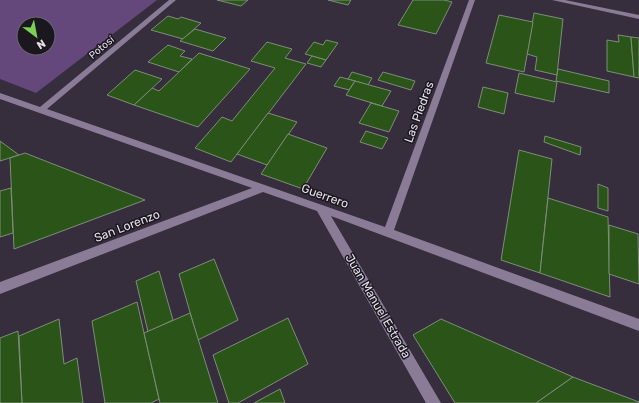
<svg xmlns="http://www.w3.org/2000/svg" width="639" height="403" font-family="Rubik,sans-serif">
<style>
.green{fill:#64477b;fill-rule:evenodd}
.building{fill:#2b5518;stroke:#7e8c7a}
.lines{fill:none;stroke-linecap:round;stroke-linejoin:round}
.minor{fill:#8a7b97;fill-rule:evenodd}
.labels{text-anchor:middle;stroke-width:3;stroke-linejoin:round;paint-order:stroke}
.far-street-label{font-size:10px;fill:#e5dfea;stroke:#1b171f}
.street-label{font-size:12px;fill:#e5dfea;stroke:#1b171f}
</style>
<rect width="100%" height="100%" fill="#362d3d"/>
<path class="green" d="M0 0H157L36 93 0 79ZM24 24H48V48H24Z"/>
<g class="building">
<polygon points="217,0 248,0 241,6"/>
<polygon points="328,0 351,0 348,5"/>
<polygon points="413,0 444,0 452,2 436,34 398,25"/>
<polygon points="534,13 563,19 557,75 535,70 537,57 527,54"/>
<polygon points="499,15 533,22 524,72 486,63"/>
<polygon points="168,16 178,19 181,17 201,23 183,39 151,30"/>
<polygon points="195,29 226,38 213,51 180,41"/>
<polygon points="618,35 631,37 634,77 607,71 607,40 619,42"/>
<polygon points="631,37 639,38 639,78 634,77"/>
<polygon points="326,40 338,43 326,60 305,54 314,42 323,45"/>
<polygon points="267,42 292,49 285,58 306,64 231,162 195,148 222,117 232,121 275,68 251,61"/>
<polygon points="168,45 185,51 180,56 192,59 179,72 148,62"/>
<polygon points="199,53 250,69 198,127 134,105 152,88 159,91"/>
<polygon points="312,56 326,60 321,67 307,63"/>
<polygon points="558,69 609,81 609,93 556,81"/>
<polygon points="135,70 162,79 134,105 107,95"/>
<polygon points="352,72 372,78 368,85 348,79"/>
<polygon points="383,72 415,81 411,90 378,80"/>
<polygon points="519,73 557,82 554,102 515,93"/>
<polygon points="340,77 355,81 349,90 334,86"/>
<polygon points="355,81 391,91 382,106 346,95"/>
<polygon points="483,87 508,93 504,114 478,107"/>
<polygon points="371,103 399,111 389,132 359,123"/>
<polygon points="268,113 297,122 267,165 237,154"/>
<polygon points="366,131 388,138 382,149 360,142"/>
<polygon points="288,134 327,148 303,189 261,174"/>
<polygon points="545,136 581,147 580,155 544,142"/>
<polygon points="0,141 19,155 0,161"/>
<polygon points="519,150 552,159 540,273 501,260"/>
<polygon points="25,153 145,200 14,249 10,158"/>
<polygon points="598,184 608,188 608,211 598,208"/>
<polygon points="11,188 13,233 0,237 0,191"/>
<polygon points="548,198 608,217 610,297 540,273"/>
<polygon points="609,225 638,234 639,284 609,274"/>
<polygon points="214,259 238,320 198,340 179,274"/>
<polygon points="159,271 173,320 148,332 136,281"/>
<polygon points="137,302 159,399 151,403 105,403 92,321"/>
<polygon points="190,313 218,403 160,403 144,333"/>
<polygon points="288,318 308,364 238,403 229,403 213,355"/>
<polygon points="59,319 64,364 77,358 83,403 22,403 19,336"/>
<polygon points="441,319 573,377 536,403 455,403 413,335"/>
<polygon points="18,331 22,403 0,403 0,338"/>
<polygon points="573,377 639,402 639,403 536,403"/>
<polygon points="280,389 285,403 254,403"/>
</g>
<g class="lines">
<g class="minor">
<polygon points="169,0 176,0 47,109 385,227 469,0 475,0 394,230 639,319 639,331 331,216 441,403 426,403 317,211 263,192 0,294 0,282 252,188 0,99 0,93 40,107"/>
<polygon points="552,0 565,0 639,15 639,19"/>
</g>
</g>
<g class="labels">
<g class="far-street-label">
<text transform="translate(101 47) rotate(-40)" y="4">Potosí</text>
</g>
<g class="street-label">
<text transform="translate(419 112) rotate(-70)" y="4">Las Piedras</text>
<text transform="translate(325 196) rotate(20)" y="4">Guerrero</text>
<text transform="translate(127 226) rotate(-21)" y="4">San Lorenzo</text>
<text transform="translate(378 306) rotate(60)" y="4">Juan Manuel Estrada</text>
</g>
</g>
<g transform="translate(36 36) rotate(148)"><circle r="19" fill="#1b171f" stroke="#6c6770"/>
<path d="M0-3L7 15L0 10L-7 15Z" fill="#7ad156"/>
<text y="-6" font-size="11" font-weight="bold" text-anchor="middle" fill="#e5dfea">N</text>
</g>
</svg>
